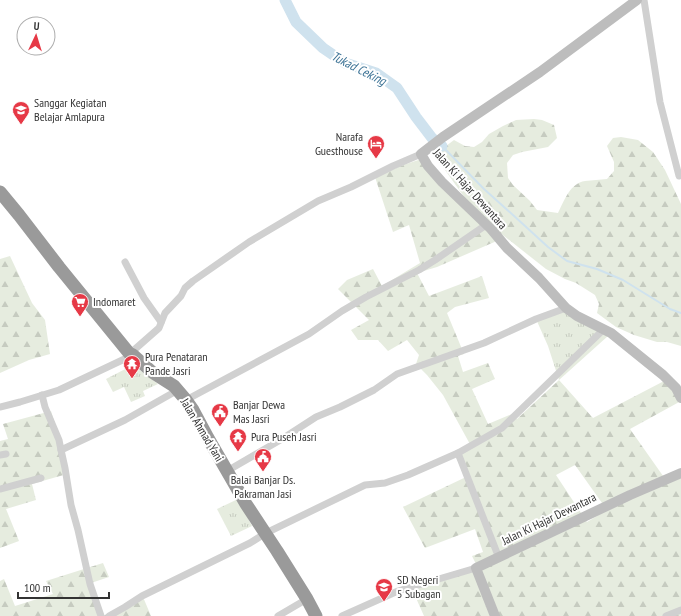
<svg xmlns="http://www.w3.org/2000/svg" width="681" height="616" font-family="'PT Sans Narrow',sans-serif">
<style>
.grass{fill:url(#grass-tufts)}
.forest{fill:url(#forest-firs);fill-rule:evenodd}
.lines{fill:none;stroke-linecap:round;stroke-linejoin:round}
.stream{stroke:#cfe2ee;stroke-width:2}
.river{stroke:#cfe2ee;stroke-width:11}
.street{stroke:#d0d0d0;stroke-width:7}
.secondary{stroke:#bdbdbd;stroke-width:10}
.highway{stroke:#9a9a9a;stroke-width:13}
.labels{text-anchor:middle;stroke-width:4;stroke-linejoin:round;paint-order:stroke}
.poi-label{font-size:12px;fill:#333;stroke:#fff;text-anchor:start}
.street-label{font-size:12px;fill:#333;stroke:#fff}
.water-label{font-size:13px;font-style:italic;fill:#3f7597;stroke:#fff}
</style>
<defs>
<pattern id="grass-tufts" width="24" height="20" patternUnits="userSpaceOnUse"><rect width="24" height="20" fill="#e6ecdf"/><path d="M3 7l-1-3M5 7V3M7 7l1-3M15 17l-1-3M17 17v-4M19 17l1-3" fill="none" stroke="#c6cbc0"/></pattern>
<pattern id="forest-firs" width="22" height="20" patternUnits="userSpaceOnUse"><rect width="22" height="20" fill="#e6ecdf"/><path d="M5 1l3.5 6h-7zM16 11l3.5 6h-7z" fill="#c6cbc0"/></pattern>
</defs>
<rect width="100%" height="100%" fill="#fff"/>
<g class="grass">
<polygon points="565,308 608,336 559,380 548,346 536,319"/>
<polygon points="133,365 158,384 143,391 145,396 131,402 124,387 113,392 106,379"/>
<polygon points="238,499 252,526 231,536 217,509"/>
</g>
<g class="forest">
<path d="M534 119 542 120 554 125 557 138 548 147 522 152 513 155 507 163 508 178 513 185 530 201 537 210 558 213C564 201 570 183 585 181 592 180 600 180 607 179L614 171V162L607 146 613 138 621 137 638 140 653 152 665 170 681 204V346L667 342H657L634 335 616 327 597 313 599 304 595 295 576 283 565 279 546 269 499 232 465 198 440 163 442 149 454 140 465 146 474 147 482 142 489 134 503 126 516 120Z"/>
<path d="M422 159 499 240 437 267 417 273 429 296 482 276 489 298 455 307 447 313 464 354 458 356 463 372 488 363 495 379 472 389 488 424 512 414 517 419 559 380 593 418 666 380 681 401 630 429 668 483 681 478V616H424L412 589 478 568 472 556 483 552 475 529 425 548 403 507 466 477 454 454 471 446 443 395 427 375 416 364 419 355 407 340 388 351 378 340H358L351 330 369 320 338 289 347 280 373 269 382 286 420 263 409 225 393 232 375 177C390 171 406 163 422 159ZM575 465 607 510 587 522 556 475Z"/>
<polygon points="10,256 32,303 45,320 50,354 29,360 0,373 0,259"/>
<polygon points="51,411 60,439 67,474 32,484 36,500 6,509 19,541 0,548 0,441 8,439 3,424"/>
<polygon points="103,563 109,577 91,583 103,616 143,597 151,616 0,616 0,581 4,579 15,606 53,594 46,581"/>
</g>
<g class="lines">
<polyline class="stream" points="442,146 484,189 513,215 548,247 567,261 597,269 623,280 670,309 681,313"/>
<polyline class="river" points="285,0 296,22 323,48 345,63 376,73 397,88 416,117 432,138 442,146"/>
<g class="street">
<polyline points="644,0 660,102 679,176"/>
<polyline points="125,262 144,298 161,322"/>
<polyline points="129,353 134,350 159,328 165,313 181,296 185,288 193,281 249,242 318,201 351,187 393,166 421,154"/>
<polyline points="42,395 45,407 59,440 61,450 65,468 71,505 78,530 90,584 101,616"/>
<polyline points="186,400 309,334 342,311 366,297 419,270 435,260 486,225"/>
<polyline points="0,407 20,402 59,390 133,355"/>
<polyline points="61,450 125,420 178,390"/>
<polyline points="458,453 499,558"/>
<polyline points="0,455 6,454"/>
<polyline points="227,471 282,439 316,417 340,407 374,390 397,374 484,343 536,319 566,308"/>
<polyline points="0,489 41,478"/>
<polyline points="109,616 125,607 142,596 250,543 266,533 365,485 385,483 408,475 458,453 502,428 604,329"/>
<polyline points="278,616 307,599"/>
<polyline points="342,616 398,591 476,568"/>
<polyline points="666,616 681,610"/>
</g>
<g class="secondary">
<polyline points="637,0 540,72 443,137 421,154 428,166 442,182 491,229 507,248 539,278 566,308 577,316 611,333 663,375 676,388 681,398"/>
<polyline points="495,616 476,568 630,495 681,473"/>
</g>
<polyline class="highway" points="0,192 19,215 59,267 129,353 133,355 152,372 174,386 186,400 193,410 208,438 246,504 277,551 307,599 316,616"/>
</g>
<defs>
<symbol id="school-pin" viewBox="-11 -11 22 30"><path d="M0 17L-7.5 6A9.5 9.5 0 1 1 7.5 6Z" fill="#e63946" stroke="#fff"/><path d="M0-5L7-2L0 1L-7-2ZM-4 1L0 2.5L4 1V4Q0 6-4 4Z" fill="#fff"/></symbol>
<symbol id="hotel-pin" viewBox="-11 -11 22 30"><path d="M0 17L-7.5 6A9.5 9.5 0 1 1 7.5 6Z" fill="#e63946" stroke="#fff"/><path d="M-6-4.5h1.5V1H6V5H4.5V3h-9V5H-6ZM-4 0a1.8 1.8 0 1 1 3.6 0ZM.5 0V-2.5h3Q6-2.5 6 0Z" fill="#fff"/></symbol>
<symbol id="supermarket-pin" viewBox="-11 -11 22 30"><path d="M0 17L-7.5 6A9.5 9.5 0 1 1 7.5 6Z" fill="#e63946" stroke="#fff"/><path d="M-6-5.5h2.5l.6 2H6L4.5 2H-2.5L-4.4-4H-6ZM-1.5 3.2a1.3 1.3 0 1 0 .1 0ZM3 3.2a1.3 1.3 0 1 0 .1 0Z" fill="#fff"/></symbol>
<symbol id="temple-pin" viewBox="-11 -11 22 30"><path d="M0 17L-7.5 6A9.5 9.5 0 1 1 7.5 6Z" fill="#e63946" stroke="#fff"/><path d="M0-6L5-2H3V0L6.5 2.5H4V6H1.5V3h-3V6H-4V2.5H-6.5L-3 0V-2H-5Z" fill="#fff"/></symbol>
<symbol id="civic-pin" viewBox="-11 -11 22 30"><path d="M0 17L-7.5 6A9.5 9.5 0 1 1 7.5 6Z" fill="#e63946" stroke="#fff"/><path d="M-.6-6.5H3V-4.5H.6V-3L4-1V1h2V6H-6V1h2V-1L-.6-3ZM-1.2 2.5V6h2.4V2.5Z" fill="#fff"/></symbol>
</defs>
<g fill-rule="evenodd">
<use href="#school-pin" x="11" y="100" width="20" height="27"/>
<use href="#hotel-pin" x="366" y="134" width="20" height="27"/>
<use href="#supermarket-pin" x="70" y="292" width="20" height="27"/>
<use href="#temple-pin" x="122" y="354" width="20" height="27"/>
<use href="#civic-pin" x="210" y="402" width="20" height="27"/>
<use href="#temple-pin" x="228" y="427" width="20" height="27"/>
<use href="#civic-pin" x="253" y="447" width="20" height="27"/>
<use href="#school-pin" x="374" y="577" width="20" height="27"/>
</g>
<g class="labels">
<g class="poi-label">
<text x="34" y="107">Sanggar Kegiatan<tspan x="34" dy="14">Belajar Amlapura</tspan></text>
<text x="363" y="141" text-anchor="end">Narafa<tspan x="363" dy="14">Guesthouse</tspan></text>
<text x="93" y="306">Indomaret</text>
<text x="145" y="361">Pura Penataran<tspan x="145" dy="14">Pande Jasri</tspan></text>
<text x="233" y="409">Banjar Dewa<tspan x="233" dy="14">Mas Jasri</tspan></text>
<text x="251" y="441">Pura Puseh Jasri</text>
<text x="263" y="484" text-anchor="middle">Balai Banjar Ds.<tspan x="263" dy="14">Pakraman Jasi</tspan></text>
<text x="397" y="584">SD Negeri<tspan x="397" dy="14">5 Subagan</tspan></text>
</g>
<g class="street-label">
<text transform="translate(470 189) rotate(48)" y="4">Jalan Ki Hajar Dewantara</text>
<text transform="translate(202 430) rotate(59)" y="4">Jalan Ahmad Yani</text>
<text transform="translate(549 519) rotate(-26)" y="4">Jalan Ki Hajar Dewantara</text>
</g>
<g class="water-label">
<text transform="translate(359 68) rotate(27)" y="5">Tukad Ceking</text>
</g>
</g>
<g transform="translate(36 36) rotate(4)"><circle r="19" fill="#ffffff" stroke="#adadad"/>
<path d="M0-3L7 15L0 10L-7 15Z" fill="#e63946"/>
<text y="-6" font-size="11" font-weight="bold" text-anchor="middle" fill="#333333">U</text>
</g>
<path d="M18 592v6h91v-6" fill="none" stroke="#333333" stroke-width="2"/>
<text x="24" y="592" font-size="12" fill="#333333" stroke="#ffffff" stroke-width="3" paint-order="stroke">100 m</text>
</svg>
